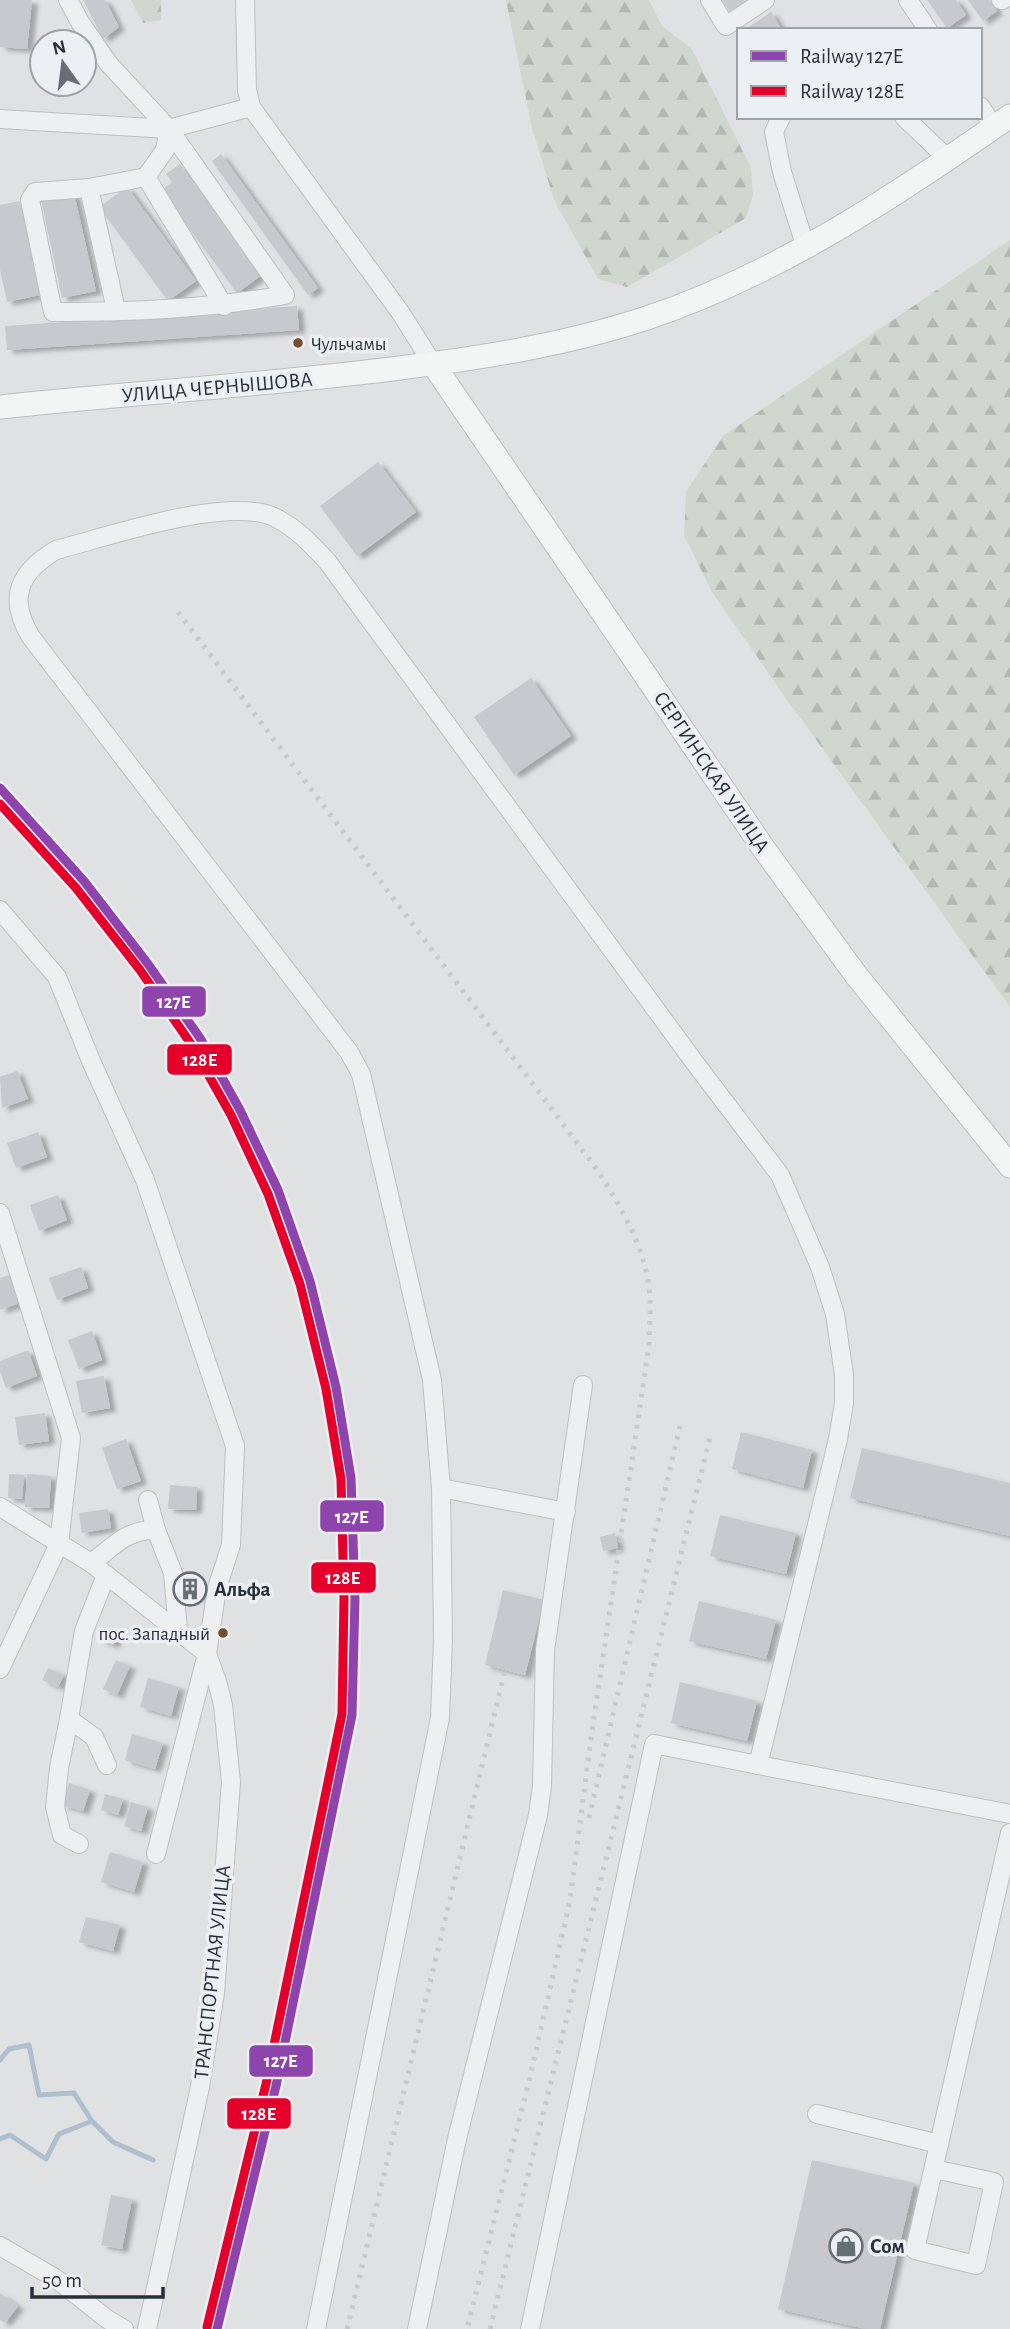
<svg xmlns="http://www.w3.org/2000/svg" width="1010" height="2329" font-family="'Alegreya Sans',sans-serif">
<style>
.forest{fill:url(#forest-firs)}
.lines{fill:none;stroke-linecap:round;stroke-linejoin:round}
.stream{stroke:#afbfcd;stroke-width:5}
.building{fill:#c7c9cc;filter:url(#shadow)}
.minor-casing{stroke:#bdbfc1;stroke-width:20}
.major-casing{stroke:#bbbec1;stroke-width:25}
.minor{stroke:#eeeff0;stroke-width:18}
.major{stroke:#f3f4f4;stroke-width:23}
.rail{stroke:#c7c9cb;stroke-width:5;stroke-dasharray:3.5 7;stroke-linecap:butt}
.rail-1-casing{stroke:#eceff3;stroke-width:14}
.rail-2-casing{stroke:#eceff3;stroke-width:14}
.rail-1{stroke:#8e44ad;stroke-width:9}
.rail-2{stroke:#e4002b;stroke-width:9}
.bus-dot{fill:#7a4b2a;stroke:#eceff3;stroke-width:2.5}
.labels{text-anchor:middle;stroke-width:7;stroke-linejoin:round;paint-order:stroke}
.bus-label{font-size:19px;fill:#28303a;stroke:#eceff3;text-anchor:start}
.street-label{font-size:21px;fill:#28303a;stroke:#eceff3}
.poi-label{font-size:21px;font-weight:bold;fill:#28303a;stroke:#eceff3;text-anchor:start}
.line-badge{stroke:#eceff3;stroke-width:2.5}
.badge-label{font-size:19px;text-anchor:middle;font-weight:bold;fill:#fff}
</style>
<defs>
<pattern id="forest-firs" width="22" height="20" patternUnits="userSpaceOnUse" patternTransform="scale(1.75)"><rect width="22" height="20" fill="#d0d7cf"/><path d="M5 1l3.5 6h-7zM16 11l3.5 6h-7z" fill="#b3b9b2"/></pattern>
<filter id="shadow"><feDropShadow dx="6" dy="3.5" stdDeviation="2" flood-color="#0004"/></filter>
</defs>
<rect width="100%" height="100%" fill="#dfe1e3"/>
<g class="forest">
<polygon points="131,0 161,0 161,20 143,23"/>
<polygon points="506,0 649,0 662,26 692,49 751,168 753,195 746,218 627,287 598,279 554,200 532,128"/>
<polygon points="1010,240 1010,1007 785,697 711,590 684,535 686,492 723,436"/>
</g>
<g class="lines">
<g class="stream">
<polyline points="0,2060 9,2049 29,2045 39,2095 74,2093 92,2121 113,2142 153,2160"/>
<polyline points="0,2139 10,2135 46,2159 59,2134 92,2121"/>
</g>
</g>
<g class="building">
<polygon points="0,0 32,0 27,49 0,47"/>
<polygon points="83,0 105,0 119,27 103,39"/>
<polygon points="722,0 749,0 730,12"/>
<polygon points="927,0 956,0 966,15 947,28"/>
<polygon points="968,0 990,0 997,11 983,21"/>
<polygon points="771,12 782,30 744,30"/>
<polygon points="221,154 318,288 308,295 212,161"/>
<polygon points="180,164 262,275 237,293 161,191 172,182 166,174"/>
<polygon points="127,187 196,281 168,301 99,207"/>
<polygon points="74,193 96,291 62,298 41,200"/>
<polygon points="20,201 40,295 7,302 0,270 0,205"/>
<polygon points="297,306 299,330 7,350 5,326"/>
<polygon points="378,462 416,512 357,556 320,506"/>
<polygon points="531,678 571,736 514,775 474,717"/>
<polygon points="17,1071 28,1099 2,1108 0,1077"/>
<polygon points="38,1132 47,1157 16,1168 7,1143"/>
<polygon points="58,1195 67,1220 39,1231 30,1205"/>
<polygon points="81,1267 88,1288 57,1300 49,1278"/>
<polygon points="10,1275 20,1303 0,1310 0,1278"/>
<polygon points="92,1331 102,1360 79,1369 68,1340"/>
<polygon points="28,1350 37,1376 6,1388 0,1371 0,1361"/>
<polygon points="104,1376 110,1408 82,1413 76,1381"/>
<polygon points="45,1413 49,1441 19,1445 15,1417"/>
<polygon points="741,1432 812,1450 803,1488 732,1469"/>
<polygon points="126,1439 141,1481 117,1489 102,1448"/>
<polygon points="862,1448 1010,1483 1010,1536 850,1498"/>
<polygon points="9,1474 24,1475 22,1499 8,1498"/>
<polygon points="27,1474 51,1476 49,1508 25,1507"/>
<polygon points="170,1485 197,1487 196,1510 168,1509"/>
<polygon points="108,1509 111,1528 82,1533 79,1513"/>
<polygon points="720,1515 796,1533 786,1574 710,1556"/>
<polygon points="615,1533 618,1548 603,1551 600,1537"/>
<polygon points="182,1580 201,1584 198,1598 179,1594"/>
<polygon points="503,1590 544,1600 525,1675 485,1665"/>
<polygon points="699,1601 776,1620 766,1659 689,1641"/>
<polygon points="105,1627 118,1633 113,1645 99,1639"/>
<polygon points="116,1660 130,1666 117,1695 103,1689"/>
<polygon points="48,1668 64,1675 58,1687 42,1680"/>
<polygon points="148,1678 179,1687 171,1716 140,1707"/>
<polygon points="680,1682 757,1701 747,1741 671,1723"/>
<polygon points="132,1734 163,1743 155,1769 125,1760"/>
<polygon points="69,1783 90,1790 83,1811 62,1805"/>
<polygon points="105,1794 123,1799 118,1815 101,1810"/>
<polygon points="131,1802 148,1807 141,1831 124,1826"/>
<polygon points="110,1852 143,1862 134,1892 101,1882"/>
<polygon points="86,1917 120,1925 113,1951 79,1942"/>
<polygon points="812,2160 914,2183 880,2329 866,2329 778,2309"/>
<polygon points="111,2195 132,2199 122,2249 101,2245"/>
<polygon points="0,2293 18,2306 5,2323 0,2320"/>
</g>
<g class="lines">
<defs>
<g id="minor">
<path d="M68 0 80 22 108 63 169 129 285 295C206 309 133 312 53 312L30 200 35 192 89 188"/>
<polyline points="245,0 247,90 251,107 400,312 433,364"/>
<polyline points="710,0 726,26 765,0"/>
<polyline points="908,0 928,30"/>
<polyline points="1001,0 1003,0"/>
<polyline points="980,106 994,127"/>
<polyline points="781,117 774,132 782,172 806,248"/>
<polyline points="904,117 948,159"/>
<polyline points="0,119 169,129 251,107"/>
<polyline points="169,129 165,150 146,177 224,306"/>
<polyline points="116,310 89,188 146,177"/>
<polyline points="0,910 57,977 91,1061 145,1180 235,1446 231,1545 217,1588 207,1654 156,1854"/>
<polyline points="0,1213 71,1438 59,1544 0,1669"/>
<polyline points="441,1488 566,1512"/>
<polyline points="148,1500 156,1530 173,1573 178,1630"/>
<polyline points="0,1507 91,1563 207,1654 217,1681 223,1705 231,1782 215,1993 200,2087 147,2329"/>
<path d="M91 1563C113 1547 127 1529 156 1530"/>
<polyline points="106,1575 84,1631 69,1719 94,1737 107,1765"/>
<polyline points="69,1719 59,1768 55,1807 62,1835 79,1844"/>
<polyline points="817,2114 939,2144 1010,1833"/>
<polyline points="934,2169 994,2182 976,2265 915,2250 939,2144"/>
<polyline points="0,2246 55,2278 107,2319 124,2329"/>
<path d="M316 2329 440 1718 443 1639 441 1488 432 1380 361 1074 349 1052 31 637C7 598 19 572 56 550 107 537 233 493 278 519 297 529 312 545 327 561L695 1063 780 1175 820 1267 835 1314 844 1375V1403L838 1439 758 1765 1010 1814"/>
<polyline points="417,2329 457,2139 538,1815 542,1786 545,1650 583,1385"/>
<polyline points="530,2329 654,1744 758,1765"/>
</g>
<g id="major">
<polyline points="433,364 764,849 856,975 1010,1166"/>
<path d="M0 407C136 392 272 385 407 367 487 357 567 344 644 319 780 274 894 196 1010 116"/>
</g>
</defs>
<use href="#minor" class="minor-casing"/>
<use href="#major" class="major-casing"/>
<use href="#minor" class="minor"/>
<use href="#major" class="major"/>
<g class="rail">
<path d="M178 612 593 1164C620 1205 646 1246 650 1297 651 1313 649 1329 649 1345L591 1738 570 1900 530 2077 467 2329"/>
<polyline points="589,1818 680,1426"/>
<polyline points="347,2329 504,1674"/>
<polyline points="490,2329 711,1433"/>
</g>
<defs>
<polyline id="rail-1" points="0,788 84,881 148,964 200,1038 240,1110 278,1190 310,1281 336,1387 351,1478 355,1599 352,1715 276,2086 217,2329"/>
<polyline id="rail-2" points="0,804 76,888 140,970 191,1044 231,1115 268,1194 300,1284 326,1389 341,1479 344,1599 342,1714 266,2084 207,2327"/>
</defs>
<use href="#rail-1" class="rail-1-casing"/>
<use href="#rail-2" class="rail-2-casing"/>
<use href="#rail-1" class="rail-1"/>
<use href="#rail-2" class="rail-2"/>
</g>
<defs>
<symbol id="building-ring" viewBox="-11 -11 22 22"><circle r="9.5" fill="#eceff3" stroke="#686e75" stroke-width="1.5"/><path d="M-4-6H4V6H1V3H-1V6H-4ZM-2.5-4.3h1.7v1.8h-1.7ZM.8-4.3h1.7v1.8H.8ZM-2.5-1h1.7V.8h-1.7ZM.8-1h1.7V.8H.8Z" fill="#686e75"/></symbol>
<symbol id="shop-ring" viewBox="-11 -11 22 22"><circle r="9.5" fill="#eceff3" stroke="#686e75" stroke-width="1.5"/><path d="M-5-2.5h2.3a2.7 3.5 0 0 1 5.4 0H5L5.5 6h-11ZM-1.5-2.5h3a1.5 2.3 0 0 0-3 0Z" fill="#686e75"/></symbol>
</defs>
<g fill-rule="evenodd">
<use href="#building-ring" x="171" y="1570" width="38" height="38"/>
<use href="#shop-ring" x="827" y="2227" width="38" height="38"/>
</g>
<g class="bus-dot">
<circle cx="298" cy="343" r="6"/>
<circle cx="223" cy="1633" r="6"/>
</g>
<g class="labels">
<g class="bus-label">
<text x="311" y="350">Чульчамы</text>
<text x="210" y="1640" text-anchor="end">пос. Западный</text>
</g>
<g class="street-label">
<text transform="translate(217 387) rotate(-5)" y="7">УЛИЦА ЧЕРНЫШОВА</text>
<text transform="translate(712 772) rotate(56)" y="7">СЕРГИНСКАЯ УЛИЦА</text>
<text transform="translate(212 1972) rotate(-84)" y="7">ТРАНСПОРТНАЯ УЛИЦА</text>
</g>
<g class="poi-label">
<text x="214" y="1596">Альфа</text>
<text x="870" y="2253">Сом</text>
</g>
</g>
<g class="line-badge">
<rect x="141" y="985" width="66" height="33" rx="7" fill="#8e44ad"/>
<rect x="166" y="1043" width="67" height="33" rx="7" fill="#e4002b"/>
<rect x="319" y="1499" width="66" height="34" rx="7" fill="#8e44ad"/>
<rect x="310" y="1561" width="67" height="33" rx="7" fill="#e4002b"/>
<rect x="248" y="2044" width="66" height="34" rx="7" fill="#8e44ad"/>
<rect x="226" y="2097" width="66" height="33" rx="7" fill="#e4002b"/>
</g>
<g class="badge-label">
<text x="174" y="1008">127Е</text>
<text x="200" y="1066">128Е</text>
<text x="352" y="1523">127Е</text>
<text x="343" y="1584">128Е</text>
<text x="281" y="2067">127Е</text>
<text x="259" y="2120">128Е</text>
</g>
<rect x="737" y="28" width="245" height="91" fill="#eceff3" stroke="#9ea3a9" stroke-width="2"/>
<rect x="751" y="51" width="35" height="10" fill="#8e44ad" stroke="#9ea3a9" stroke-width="2"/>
<text x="800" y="63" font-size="21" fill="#28303a">Railway 127Е</text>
<rect x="751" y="86" width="35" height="10" fill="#e4002b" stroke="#9ea3a9" stroke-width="2"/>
<text x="800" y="98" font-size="21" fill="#28303a">Railway 128Е</text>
<g transform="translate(63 63) rotate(346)"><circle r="33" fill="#eceff3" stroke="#9ea3a9" stroke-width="2"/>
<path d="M0-5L12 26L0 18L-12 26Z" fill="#686e75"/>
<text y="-10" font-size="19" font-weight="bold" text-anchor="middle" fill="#28303a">N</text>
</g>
<path d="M32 2287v10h131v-10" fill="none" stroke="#28303a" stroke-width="3.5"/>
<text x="42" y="2287" font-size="21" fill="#28303a" stroke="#eceff3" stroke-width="5" paint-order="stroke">50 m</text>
</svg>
